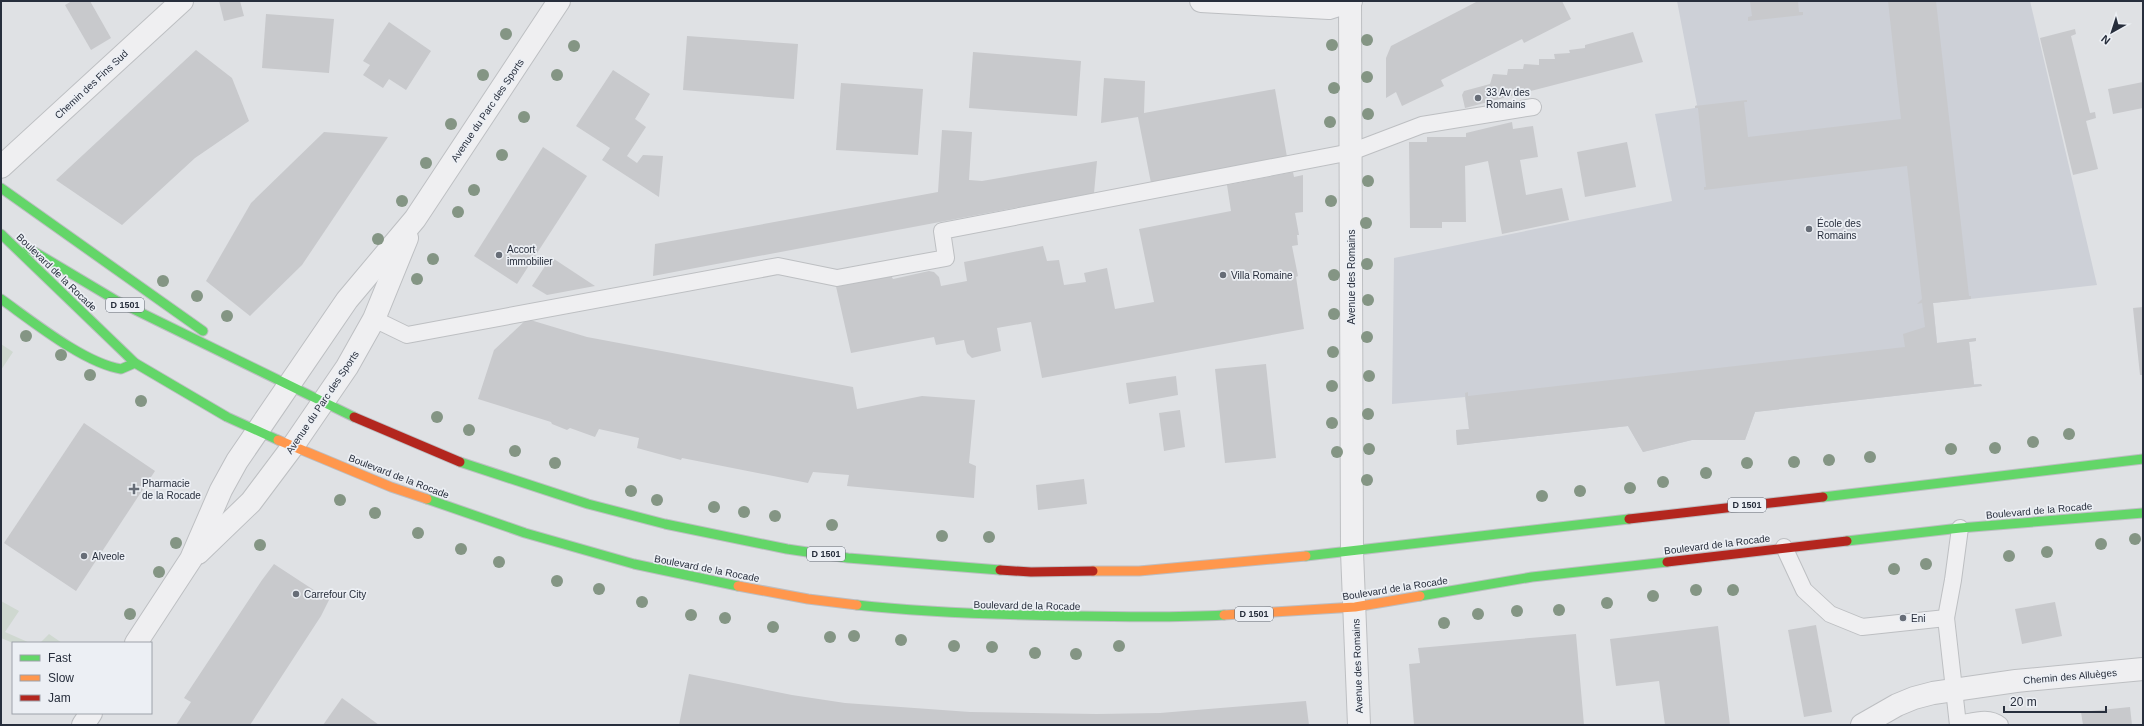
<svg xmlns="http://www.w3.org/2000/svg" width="2144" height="726" font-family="Helvetica,sans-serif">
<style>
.built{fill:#cdd0d7}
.green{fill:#cfd8d0}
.building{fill:#c8c9cc}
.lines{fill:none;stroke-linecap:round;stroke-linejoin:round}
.lane-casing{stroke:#bdbfc2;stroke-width:18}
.street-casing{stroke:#bdbfc2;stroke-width:24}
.fast-casing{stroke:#bcbec2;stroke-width:11}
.slow-casing{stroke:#bcbec2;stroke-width:11}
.jam-casing{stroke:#bcbec2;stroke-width:11}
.lane{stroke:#efeff1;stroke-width:16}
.street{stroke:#efeff1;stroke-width:22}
.fast{stroke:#63d668;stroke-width:9}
.slow{stroke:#ff974d;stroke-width:9}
.jam{stroke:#b3261e;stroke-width:9}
.tree{fill:#849584}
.poi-dot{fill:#676d77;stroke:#eceff4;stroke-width:1.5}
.labels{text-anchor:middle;stroke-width:3.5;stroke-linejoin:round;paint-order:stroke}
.shield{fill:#eceff4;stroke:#626873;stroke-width:1}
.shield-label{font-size:9px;font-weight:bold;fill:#272e3c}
.street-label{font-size:10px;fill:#272e3c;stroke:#eceff4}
.poi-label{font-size:10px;fill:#272e3c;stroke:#eceff4;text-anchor:start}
</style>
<rect width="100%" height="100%" fill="#dfe1e4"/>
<polygon class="built" points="1677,1 2030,1 2097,285 1933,303 1937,343 1976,338 1976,341 1969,342 1974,384 1981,384 1982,386 1755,412 1745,440 1692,440 1643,452 1628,426 1457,445 1456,430 1469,429 1465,397 1392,404 1394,258 1672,201 1655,114 1695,108 1695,106 1697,105"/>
<g class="green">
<polygon points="1,344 13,352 1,370"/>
<polygon points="1,601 19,611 5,632 30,643 13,643 1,638"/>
<polygon points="49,634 62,643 40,643"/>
</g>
<g class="building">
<polygon points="72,1 90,1 111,38 91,50 65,5"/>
<polygon points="219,1 240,1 244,16 224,21"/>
<polygon points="1478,1 1562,1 1571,19 1524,43 1522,39 1441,80 1444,86 1402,106 1396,92 1386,98 1386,58 1391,46"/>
<polygon points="1750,1 1798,1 1799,12 1803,12 1803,15 1748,21 1748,17 1752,16"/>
<polygon points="1888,1 1936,1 1969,296 1971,296 1971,299 1933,303 1937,343 1976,338 1976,341 1969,342 1974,385 1981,384 1982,386 1755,412 1745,440 1692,440 1643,452 1628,426 1457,445 1456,430 1469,429 1465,393 1468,392 1468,396 1905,347 1903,334 1925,327 1922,303 1917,304 1922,299 1907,166 1704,190 1704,187 1706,187 1698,108 1695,108 1695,106 1747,100 1747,102 1744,102 1748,137 1901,119"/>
<polygon points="266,14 334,19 329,73 262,68"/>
<polygon points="389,22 431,51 406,90 389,79 383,88 363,75 370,65 363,61"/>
<polygon points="2075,29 2076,34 2071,36 2090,113 2095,112 2096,118 2086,121 2098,169 2073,175 2040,38"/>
<polygon points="1633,32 1643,62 1465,108 1462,95 1464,91 1490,84 1493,74 1507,75 1508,69 1523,69 1524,64 1539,65 1539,59 1555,59 1554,54 1570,53 1569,50 1585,48 1585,45"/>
<polygon points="687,36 798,44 794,99 683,90"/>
<polygon points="196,50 232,78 249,121 195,158 122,225 56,180"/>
<polygon points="973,52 1081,61 1077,116 969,108"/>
<polygon points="613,70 650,94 635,119 646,127 627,156 637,163 643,155 663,156 659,197 602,160 610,148 576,126"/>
<polygon points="1104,78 1145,81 1144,113 1275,89 1287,157 1151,183 1138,117 1101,123"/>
<polygon points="2143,82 2143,108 2113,114 2108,89"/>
<polygon points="841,83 923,89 918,155 836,150"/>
<polygon points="1512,122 1513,129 1533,126 1538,157 1520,160 1526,195 1562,188 1569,220 1502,234 1488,161 1465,166 1466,222 1442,222 1442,228 1410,228 1409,142 1427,142 1427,137 1466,137 1466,133"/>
<polygon points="942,130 972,132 969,180 982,181 1097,161 1094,193 653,276 655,244 938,192"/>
<polygon points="324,132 388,137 302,265 250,316 206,281 251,203"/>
<polygon points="1627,142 1636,187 1585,197 1577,152"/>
<polygon points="543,147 587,176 517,284 474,256"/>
<polygon points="1293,172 1294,177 1303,175 1303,212 1295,213 1299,235 1297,235 1298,245 1292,246 1298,276 1296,277 1304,329 1042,378 1031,322 997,328 1001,351 972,358 967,353 964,340 936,345 934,337 851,353 835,282 889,272 893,279 929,271 934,272 939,277 941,286 967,281 964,262 1043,246 1047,261 1059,260 1064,285 1086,282 1084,273 1107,268 1115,309 1154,302 1139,229 1231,211 1227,185"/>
<polygon points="551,257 595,286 547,295 532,286"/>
<polygon points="2143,307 2143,375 2140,375 2133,308"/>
<polygon points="527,319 587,337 853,387 857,409 922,396 975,400 969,463 976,466 974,498 847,486 849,475 813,472 808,483 682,458 681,460 637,448 639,438 599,429 595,437 570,428 567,430 552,424 551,422 478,399 494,350"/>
<polygon points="1266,364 1276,458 1225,463 1215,369"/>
<polygon points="1176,376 1178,395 1129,404 1126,383"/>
<polygon points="1180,410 1185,447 1164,451 1159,413"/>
<polygon points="84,423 155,471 76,591 4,543"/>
<polygon points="1084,479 1087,504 1038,510 1036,485"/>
<polygon points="274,564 329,600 321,616 250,725 176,725 191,702 184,698 262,580"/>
<polygon points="2055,602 2062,636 2022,644 2015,609"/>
<polygon points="1816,625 1832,712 1804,717 1788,630"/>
<polygon points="1718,626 1730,725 1665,725 1659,681 1616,686 1610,639"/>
<polygon points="1576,634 1584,725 1414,725 1409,664 1420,663 1418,648"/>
<polygon points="689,674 792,695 845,703 970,712 1097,714 1160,713 1306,701 1309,725 679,725"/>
<polygon points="342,698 379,725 323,725"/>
<polygon points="2130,707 2132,725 2083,725 2081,712"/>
</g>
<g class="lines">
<defs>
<g id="lane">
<polyline points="374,319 407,335 778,266 837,278 946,258 942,231 1351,152 1422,125 1533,107"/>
<polyline points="1784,547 1804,590 1830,614 1862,627 1946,618 1953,580 1960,528"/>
<polyline points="1946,618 1958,725"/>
<path d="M1958 724C1972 722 1988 715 2000 725"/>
</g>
<g id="street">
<polyline points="1201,1 1329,8 1351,1"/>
<polyline points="1350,1 1352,552 1359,725"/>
<polyline points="1,167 182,1"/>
<polyline points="198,553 251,502 293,446 347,367 374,319 407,238"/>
<polyline points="136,643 191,559 221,490 237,461 347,300 415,219 559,1"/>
<polyline points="83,725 91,713"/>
<polyline points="1862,725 1897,705 1914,698 1933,693 2016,681 2143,669"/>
</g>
<g id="fast">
<polyline points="1,188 203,331"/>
<polyline points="1,234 135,363 227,417 278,440"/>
<polyline points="28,248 117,301 354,417"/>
<path d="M1 299C32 321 84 363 121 369L135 363"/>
<polyline points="460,462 588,504 665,524 787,549 848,558 1000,570"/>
<polyline points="1823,497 2143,459"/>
<polyline points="427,499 525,533 634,564 738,586"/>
<polyline points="1847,541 1960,528 2143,513"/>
<polyline points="1306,556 1629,519"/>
<polyline points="1420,596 1532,577 1667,562"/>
<path d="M857 605C929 613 1002 615 1075 616 1125 617 1174 618 1224 615"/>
</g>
<g id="slow">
<polyline points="278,440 391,487 427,499"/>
<polyline points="1093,571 1139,571 1306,556"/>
<polyline points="738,586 808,599 857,605"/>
<polyline points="1224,615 1355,607 1420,596"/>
</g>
<g id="jam">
<polyline points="354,417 460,462"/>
<polyline points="1629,519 1823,497"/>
<polyline points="1667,562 1847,541"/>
<polyline points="1000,570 1031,572 1093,571"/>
</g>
</defs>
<use href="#lane" class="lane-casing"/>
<use href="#street" class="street-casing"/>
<use href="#fast" class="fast-casing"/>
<use href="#slow" class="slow-casing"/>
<use href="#jam" class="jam-casing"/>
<use href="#lane" class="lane"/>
<use href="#street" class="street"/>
<use href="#fast" class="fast"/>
<use href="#slow" class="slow"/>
<use href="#jam" class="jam"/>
</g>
<g class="tree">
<circle cx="506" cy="34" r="6"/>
<circle cx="1367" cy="40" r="6"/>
<circle cx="1332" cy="45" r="6"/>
<circle cx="574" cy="46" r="6"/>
<circle cx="483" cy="75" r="6"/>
<circle cx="557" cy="75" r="6"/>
<circle cx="1367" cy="77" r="6"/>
<circle cx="1334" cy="88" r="6"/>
<circle cx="1368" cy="114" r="6"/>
<circle cx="524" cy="117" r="6"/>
<circle cx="1330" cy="122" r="6"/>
<circle cx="451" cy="124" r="6"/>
<circle cx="502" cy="155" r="6"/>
<circle cx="426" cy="163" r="6"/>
<circle cx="1368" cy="181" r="6"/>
<circle cx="474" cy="190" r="6"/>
<circle cx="402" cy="201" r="6"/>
<circle cx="1331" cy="201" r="6"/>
<circle cx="458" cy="212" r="6"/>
<circle cx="1366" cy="223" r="6"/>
<circle cx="378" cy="239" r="6"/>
<circle cx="433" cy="259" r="6"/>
<circle cx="1367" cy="264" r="6"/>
<circle cx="1334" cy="275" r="6"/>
<circle cx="417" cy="279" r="6"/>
<circle cx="163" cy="281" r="6"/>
<circle cx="197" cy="296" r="6"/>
<circle cx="1368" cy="300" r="6"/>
<circle cx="1334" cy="314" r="6"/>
<circle cx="227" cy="316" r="6"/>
<circle cx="26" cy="336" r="6"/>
<circle cx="1367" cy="337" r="6"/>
<circle cx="1333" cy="352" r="6"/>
<circle cx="61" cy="355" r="6"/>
<circle cx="90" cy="375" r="6"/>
<circle cx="1369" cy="376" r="6"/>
<circle cx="1332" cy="386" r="6"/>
<circle cx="141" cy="401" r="6"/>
<circle cx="1368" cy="414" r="6"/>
<circle cx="437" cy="417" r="6"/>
<circle cx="1332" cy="423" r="6"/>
<circle cx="469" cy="430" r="6"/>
<circle cx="2069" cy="434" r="6"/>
<circle cx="2033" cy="442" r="6"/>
<circle cx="1995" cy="448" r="6"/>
<circle cx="1369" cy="449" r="6"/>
<circle cx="1951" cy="449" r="6"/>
<circle cx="515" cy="451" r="6"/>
<circle cx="1337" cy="452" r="6"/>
<circle cx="1870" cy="457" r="6"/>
<circle cx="1829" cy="460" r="6"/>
<circle cx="1794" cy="462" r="6"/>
<circle cx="555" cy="463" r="6"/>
<circle cx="1747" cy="463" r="6"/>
<circle cx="1706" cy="473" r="6"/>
<circle cx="1367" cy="480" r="6"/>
<circle cx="1663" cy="482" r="6"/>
<circle cx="1630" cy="488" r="6"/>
<circle cx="631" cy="491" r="6"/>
<circle cx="1580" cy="491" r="6"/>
<circle cx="1542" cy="496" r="6"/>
<circle cx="340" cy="500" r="6"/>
<circle cx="657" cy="500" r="6"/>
<circle cx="714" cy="507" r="6"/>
<circle cx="744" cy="512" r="6"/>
<circle cx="375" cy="513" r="6"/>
<circle cx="775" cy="516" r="6"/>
<circle cx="832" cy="525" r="6"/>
<circle cx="418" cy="533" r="6"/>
<circle cx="942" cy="536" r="6"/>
<circle cx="989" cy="537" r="6"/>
<circle cx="2135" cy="539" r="6"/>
<circle cx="176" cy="543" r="6"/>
<circle cx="2101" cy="544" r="6"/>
<circle cx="260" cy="545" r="6"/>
<circle cx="461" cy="549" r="6"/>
<circle cx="2047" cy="552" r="6"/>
<circle cx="2009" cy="556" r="6"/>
<circle cx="499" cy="562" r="6"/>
<circle cx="1926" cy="564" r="6"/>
<circle cx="1894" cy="569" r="6"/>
<circle cx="159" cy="572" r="6"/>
<circle cx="557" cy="581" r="6"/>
<circle cx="599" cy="589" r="6"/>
<circle cx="1696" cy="590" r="6"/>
<circle cx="1733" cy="590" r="6"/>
<circle cx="1653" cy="596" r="6"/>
<circle cx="642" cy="602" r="6"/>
<circle cx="1607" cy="603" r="6"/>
<circle cx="1559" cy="610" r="6"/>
<circle cx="1517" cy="611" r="6"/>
<circle cx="130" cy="614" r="6"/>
<circle cx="1478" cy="614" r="6"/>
<circle cx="691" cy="615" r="6"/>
<circle cx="725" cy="618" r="6"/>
<circle cx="1444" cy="623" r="6"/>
<circle cx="773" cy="627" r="6"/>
<circle cx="854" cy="636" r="6"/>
<circle cx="830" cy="637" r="6"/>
<circle cx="901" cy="640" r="6"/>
<circle cx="954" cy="646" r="6"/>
<circle cx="1119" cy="646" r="6"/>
<circle cx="992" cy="647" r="6"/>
<circle cx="1035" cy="653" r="6"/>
<circle cx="1076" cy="654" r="6"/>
</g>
<g class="poi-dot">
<circle cx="1478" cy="98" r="4"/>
<circle cx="1809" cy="229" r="4"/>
<circle cx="499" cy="255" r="4"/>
<circle cx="1223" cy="275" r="4"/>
<path d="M132 483h4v4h4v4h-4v4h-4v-4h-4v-4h4z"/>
<circle cx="84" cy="556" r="4"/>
<circle cx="296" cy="594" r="4"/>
<circle cx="1903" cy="618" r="4"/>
</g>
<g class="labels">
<g class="shield">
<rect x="106" y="298" width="38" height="14" rx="3"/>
<rect x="1728" y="498" width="38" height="14" rx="3"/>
<rect x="807" y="547" width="38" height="14" rx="3"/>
<rect x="1235" y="607" width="38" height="14" rx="3"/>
</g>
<g class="shield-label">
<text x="125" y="308">D 1501</text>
<text x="1747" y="508">D 1501</text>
<text x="826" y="557">D 1501</text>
<text x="1254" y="617">D 1501</text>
</g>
<g class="street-label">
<text transform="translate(91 84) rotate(-43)" y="4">Chemin des Fins Sud</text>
<text transform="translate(487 110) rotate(-56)" y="4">Avenue du Parc des Sports</text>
<text transform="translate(57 272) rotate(44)" y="4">Boulevard de la Rocade</text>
<text transform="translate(1351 277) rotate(-90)" y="4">Avenue des Romains</text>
<text transform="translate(322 402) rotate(-56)" y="4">Avenue du Parc des Sports</text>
<text transform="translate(399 476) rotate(21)" y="4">Boulevard de la Rocade</text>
<text transform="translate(2039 510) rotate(-5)" y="4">Boulevard de la Rocade</text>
<text transform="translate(1717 544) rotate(-7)" y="4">Boulevard de la Rocade</text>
<text transform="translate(707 568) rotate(11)" y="4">Boulevard de la Rocade</text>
<text transform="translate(1395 588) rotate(-9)" y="4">Boulevard de la Rocade</text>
<text transform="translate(1027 605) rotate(1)" y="4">Boulevard de la Rocade</text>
<text transform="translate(1357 666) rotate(-92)" y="4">Avenue des Romains</text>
<text transform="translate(2070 676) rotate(-5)" y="4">Chemin des Alluèges</text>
</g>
<g class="poi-label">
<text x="1486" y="96">33 Av des<tspan x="1486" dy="12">Romains</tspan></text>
<text x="1817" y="227">École des<tspan x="1817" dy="12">Romains</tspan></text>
<text x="507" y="253">Accort<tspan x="507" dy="12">immobilier</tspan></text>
<text x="1231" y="279">Villa Romaine</text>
<text x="142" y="487">Pharmacie<tspan x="142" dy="12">de la Rocade</tspan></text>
<text x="92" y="560">Alveole</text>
<text x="304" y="598">Carrefour City</text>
<text x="1911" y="622">Eni</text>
</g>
</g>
<rect width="2144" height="726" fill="none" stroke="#272e3c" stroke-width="4"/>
<rect x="12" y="642" width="140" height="72" fill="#eceff4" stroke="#9da2aa"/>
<rect x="20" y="655" width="20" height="6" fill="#63d668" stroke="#9da2aa"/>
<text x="48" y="662" font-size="12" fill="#272e3c">Fast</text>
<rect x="20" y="675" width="20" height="6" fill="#ff974d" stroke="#9da2aa"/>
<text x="48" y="682" font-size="12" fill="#272e3c">Slow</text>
<rect x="20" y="695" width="20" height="6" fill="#b3261e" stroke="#9da2aa"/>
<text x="48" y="702" font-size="12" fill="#272e3c">Jam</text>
<g transform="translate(2112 32) rotate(219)" stroke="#eceff4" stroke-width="3" paint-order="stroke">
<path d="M0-3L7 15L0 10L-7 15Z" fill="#272e3c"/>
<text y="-6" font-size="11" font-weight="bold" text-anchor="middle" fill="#272e3c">N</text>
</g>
<path d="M2004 706v6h102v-6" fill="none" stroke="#272e3c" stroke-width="2"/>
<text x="2010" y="706" font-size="12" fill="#272e3c" stroke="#eceff4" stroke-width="3" paint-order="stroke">20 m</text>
</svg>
